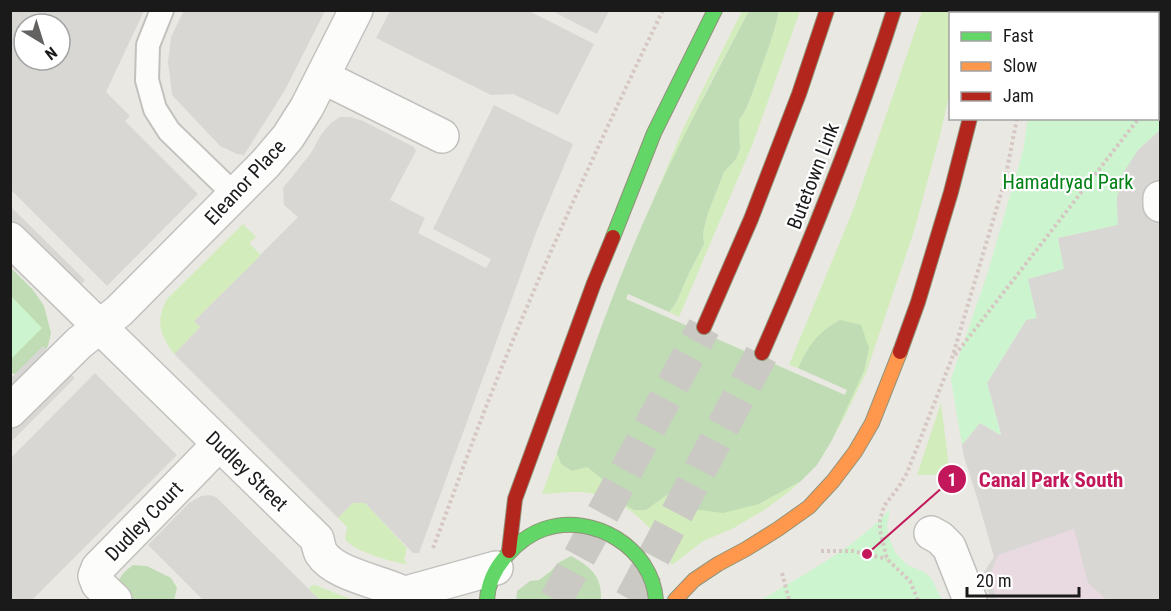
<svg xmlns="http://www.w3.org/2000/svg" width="1171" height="611" font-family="'Roboto Condensed',sans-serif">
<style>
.residential{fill:#d9d7d4;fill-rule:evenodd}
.industrial{fill:#e9dae1}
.grass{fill:#d2ecbc}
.forest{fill:#bfdcb4}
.park{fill:#ccf5cf}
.parking{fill:#d8d7d4}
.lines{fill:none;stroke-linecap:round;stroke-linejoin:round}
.primary-tunnel{stroke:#cbc9c4;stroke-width:33;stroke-dasharray:33 16;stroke-linecap:butt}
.lane-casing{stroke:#c2c1be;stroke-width:26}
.street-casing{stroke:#c2c1be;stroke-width:36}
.fast-casing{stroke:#90937a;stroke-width:16}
.slow-casing{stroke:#90937a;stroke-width:16}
.jam-casing{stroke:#90937a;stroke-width:16}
.path{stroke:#d6c7c3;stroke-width:4;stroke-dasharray:3 3;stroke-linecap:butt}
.lane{stroke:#fcfcfb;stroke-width:22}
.street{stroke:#fcfcfb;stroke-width:33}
.fast{stroke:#63d668;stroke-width:14}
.slow{stroke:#ff974d;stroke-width:14}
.jam{stroke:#b3261e;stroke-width:14}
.labels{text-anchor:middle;stroke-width:4.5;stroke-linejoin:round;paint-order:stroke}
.street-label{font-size:20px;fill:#1a1a1a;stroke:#fff}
.park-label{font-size:20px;fill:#008115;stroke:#fff}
.leader{fill:none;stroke:#c2185b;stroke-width:2}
.callout-dot{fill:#c2185b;stroke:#fff;stroke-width:2}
.mark-label{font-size:18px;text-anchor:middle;font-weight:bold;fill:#fff}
.callout-label{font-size:21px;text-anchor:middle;font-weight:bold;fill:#c2185b;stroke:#fff;stroke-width:4.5;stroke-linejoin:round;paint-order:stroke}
</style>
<rect width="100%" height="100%" fill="#eae8e2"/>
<g class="residential">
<path d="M11 10 144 11 106 92 130 116 125 121 198 194 107 286 11 190ZM24 24H60V60H24Z"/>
<polygon points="184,10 325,11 285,90 244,155 237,154 220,146 172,95 168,62 171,37"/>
<polygon points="527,10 594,44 558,115 513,94 491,95 376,38 390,11"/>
<polygon points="552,11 609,11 597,34"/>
<polygon points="494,105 573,144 537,230 419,553 413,553 365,503 353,503 338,518 174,354 200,327 194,321 298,217 284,205 283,188 311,153 322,133 331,123 340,117 351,117 363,121 414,147 416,151 390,200 425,218 418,233 486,268 491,259 433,229"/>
<polygon points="1160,130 1160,600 991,600 982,575 994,557 962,445 1001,434 987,383 1026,320"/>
<polygon points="95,373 177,455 32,600 11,600 11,458"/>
<polygon points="209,495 216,497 320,600 203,600 148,545 189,503 201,496"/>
</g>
<polygon class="industrial" points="1074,529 1088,583 1107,600 997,600 989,577 998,555"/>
<g class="grass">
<polygon points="742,11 749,11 709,85 651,206 683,129"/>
<path d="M779 11H800L753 143 679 317 669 312 676 303 689 273 704 244 703 233 708 213 724 172 736 159 740 149 739 120C748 109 752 93 757 80 765 57 774 35 779 11Z"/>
<polygon points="922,11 967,11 966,13 950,14 950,92 940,135 914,231 866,373 844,418 832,440 864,371 869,348 808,348 798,368 789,365 854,208"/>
<path d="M243 224 256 237 249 243 261 255 194 321 200 327 174 354C160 335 155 321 167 299Z"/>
<polygon points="941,403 950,475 917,475"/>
<path d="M557 453 561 464 572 471 587 467 606 482 608 490 646 510 667 495 681 492 759 504 801 481 790 491 764 510 732 529 703 541 672 565C658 531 631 503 594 494 578 490 560 493 542 494Z"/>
<path d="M353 503H365L407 548 404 560 408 564C393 563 353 551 345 539L347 527 338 518Z"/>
<polygon points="315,585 353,600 320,600 309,589 311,586"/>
</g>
<g class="forest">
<path d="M749 11H779C774 35 765 57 757 80 752 93 748 109 739 120L740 149 736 159 724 172 708 213 703 233 704 244 689 273 676 303 669 312 628 294 626 299 845 395 847 390 798 368C810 344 816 334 840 320L861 325 869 348 864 371 832 440 817 465 801 481 759 504 723 513 692 509 680 492 667 495 646 510H634L617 500 608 490 606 482 587 467 572 471 561 464 557 453C580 387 602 321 629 256 663 173 707 90 749 11Z"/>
<polygon points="10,267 33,290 44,306 51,333 48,346 32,370 18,375 11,373"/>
<path d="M571 556C591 567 602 576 601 600H516L517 591 530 581 539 580 551 571 558 563Z"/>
<path d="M133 565 147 566 171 578 177 588 174 600H116C116 583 118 576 133 565Z"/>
</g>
<g class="park">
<polygon points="1045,11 1160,11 1160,130 1138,150 1117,198 1118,225 1058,238 1065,269 1029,279 1037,318 1026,320 987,383 1001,435 980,423 962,445 951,379 987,275 1023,151 1028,119 1158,118 1158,14 1045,13"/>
<polygon points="11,296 42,328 11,359"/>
<path d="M890 509 887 524 888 535 895 552 907 565 924 572 931 578 942 600H761C806 573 854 549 890 509Z"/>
</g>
<g class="parking">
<polygon points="1160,130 1160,167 1147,191 1144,207 1159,281 1117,288 1101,303 1037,318 1028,279 1064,269 1058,238 1118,225 1117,198 1123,173 1138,150"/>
<polygon points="10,206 85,280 77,289 11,221"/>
<polygon points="43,346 51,354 11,394 11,378"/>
<polygon points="67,371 75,378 11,442 11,428"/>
<polygon points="980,423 1015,444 1022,469 986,477 977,497 964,457 962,445"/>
</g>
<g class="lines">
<g class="primary-tunnel">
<polyline points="556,600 704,327"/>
<polyline points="631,600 762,353"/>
</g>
<defs>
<polyline id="lane" points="162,10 148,45 147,80 155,109 169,131 235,195"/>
<g id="street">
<polyline points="323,77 442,136"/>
<polyline points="1160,198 1160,205"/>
<path d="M10 239 317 539C318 543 319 549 321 553 337 578 391 582 416 600"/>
<polyline points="10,411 79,343 119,311 265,164 288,137 307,107 356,10"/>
<polyline points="931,533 940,538 949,547 970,600"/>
<polyline points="406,593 496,568"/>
<polyline points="115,600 98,584 95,576 98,568 219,444"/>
</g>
<g id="fast">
<polyline points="613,237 654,133 715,10"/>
<path d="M487 600C488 583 496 567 507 555 518 543 529 534 544 529 593 512 652 548 656 600"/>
</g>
<g id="slow">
<polyline points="991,10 991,14"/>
<polyline points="675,600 694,580 718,564 746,549 778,529 809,507 833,481 855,452 872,423 900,352"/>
</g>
<g id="jam">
<polyline points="704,327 751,219 799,94 827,10"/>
<polyline points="900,352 918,302 951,192 970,118"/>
<path d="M762 353C811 241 857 127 894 10"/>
<polyline points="509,551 515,499 594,283 613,237"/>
</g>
</defs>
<use href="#lane" class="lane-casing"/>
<use href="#street" class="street-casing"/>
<use href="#fast" class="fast-casing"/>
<use href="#slow" class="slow-casing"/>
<use href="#jam" class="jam-casing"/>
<g class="path">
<polyline points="1037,14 1038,10"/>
<polyline points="1158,94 1160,91"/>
<polyline points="955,355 1139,118"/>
<path d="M433 548C451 501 468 453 486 407 539 272 600 141 663 10"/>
<polyline points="821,551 853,551 887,559"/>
<polyline points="782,573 789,600"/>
<polyline points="918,600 910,581 887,559 880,530 880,520 884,506 898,488 907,473 952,358 1005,180 1017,118"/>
</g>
<use href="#lane" class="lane"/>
<use href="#street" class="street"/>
<use href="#fast" class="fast"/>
<use href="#slow" class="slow"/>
<use href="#jam" class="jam"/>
</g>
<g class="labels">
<g class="street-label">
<text transform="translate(813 176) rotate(-69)" y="7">Butetown Link</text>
<text transform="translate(245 182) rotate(-47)" y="7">Eleanor Place</text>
<text transform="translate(247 471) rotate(44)" y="7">Dudley Street</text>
<text transform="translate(144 521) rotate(-46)" y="7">Dudley Court</text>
</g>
<g class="park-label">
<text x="1068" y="189">Hamadryad Park</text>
</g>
</g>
<path class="leader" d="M867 554L952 479"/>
<g class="callout-dot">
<circle cx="867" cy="554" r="6"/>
<circle cx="952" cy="479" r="15"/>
</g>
<g class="mark-label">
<text x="952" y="486">1</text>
</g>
<g class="callout-label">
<text x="1051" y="487">Canal Park South</text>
</g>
<rect width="1171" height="611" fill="none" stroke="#1a1a1a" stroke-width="24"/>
<rect x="949" y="12" width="210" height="108" fill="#ffffff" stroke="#a3a3a3" stroke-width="1.5"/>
<rect x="961" y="32" width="30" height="9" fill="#63d668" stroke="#a3a3a3" stroke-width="1.5"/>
<text x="1003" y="42" font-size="18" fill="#1a1a1a">Fast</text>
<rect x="961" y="62" width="30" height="9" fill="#ff974d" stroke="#a3a3a3" stroke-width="1.5"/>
<text x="1003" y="72" font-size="18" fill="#1a1a1a">Slow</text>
<rect x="961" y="92" width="30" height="9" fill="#b3261e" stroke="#a3a3a3" stroke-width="1.5"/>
<text x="1003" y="102" font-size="18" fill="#1a1a1a">Jam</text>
<g transform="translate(42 42) rotate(142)"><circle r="28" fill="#ffffff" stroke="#a3a3a3" stroke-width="1.5"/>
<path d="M0-4.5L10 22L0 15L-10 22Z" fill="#636260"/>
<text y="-9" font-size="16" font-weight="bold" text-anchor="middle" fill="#1a1a1a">N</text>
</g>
<path d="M967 587v9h112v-9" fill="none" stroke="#1a1a1a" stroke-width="3"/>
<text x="976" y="587" font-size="18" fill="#1a1a1a" stroke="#ffffff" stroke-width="4.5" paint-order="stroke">20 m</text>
</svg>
